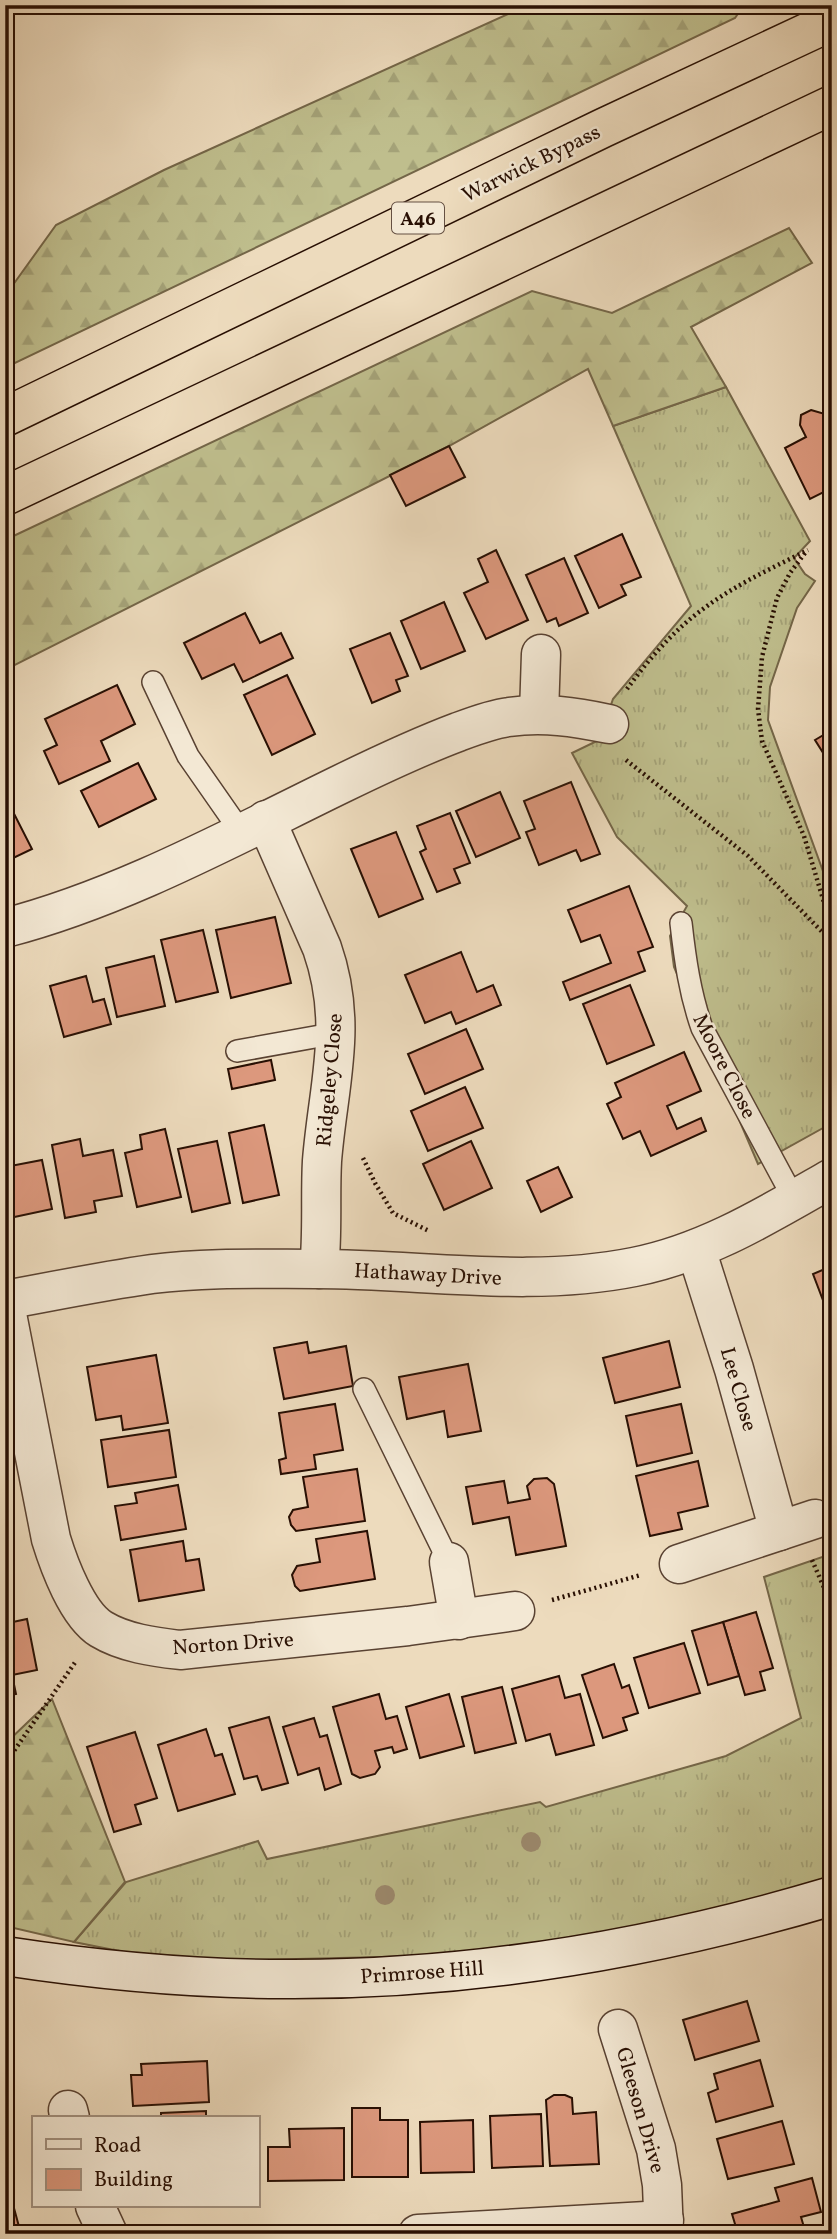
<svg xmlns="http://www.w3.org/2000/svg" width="837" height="2239" font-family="Vollkorn,serif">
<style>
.grass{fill:url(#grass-tufts);stroke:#746648;stroke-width:2}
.forest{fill:url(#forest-firs);stroke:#746648;stroke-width:2}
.building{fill:#dc987d;stroke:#280f03;stroke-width:2}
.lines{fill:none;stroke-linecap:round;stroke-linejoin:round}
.lane-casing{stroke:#594232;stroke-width:24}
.street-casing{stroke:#594232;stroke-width:41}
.secondary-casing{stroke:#280f03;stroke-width:41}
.highway-casing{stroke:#280f03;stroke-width:41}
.path{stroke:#280f03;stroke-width:4.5;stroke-dasharray:2 3.5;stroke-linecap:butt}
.lane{stroke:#f3e8d4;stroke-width:21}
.street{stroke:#f3e8d4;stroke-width:38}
.secondary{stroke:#f3e8d4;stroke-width:38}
.highway{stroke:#eddbbd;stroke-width:38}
.tree{fill:#9e8c71}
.labels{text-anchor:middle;stroke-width:5;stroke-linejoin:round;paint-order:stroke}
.shield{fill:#f3e8d4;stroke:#655042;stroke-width:2}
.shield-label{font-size:19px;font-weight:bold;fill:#280f03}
.street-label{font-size:21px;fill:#280f03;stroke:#f3e8d4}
</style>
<defs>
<pattern id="grass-tufts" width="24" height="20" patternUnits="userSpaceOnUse" patternTransform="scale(1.75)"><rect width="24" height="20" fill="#bfbe8d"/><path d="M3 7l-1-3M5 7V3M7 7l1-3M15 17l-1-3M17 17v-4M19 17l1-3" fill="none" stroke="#a4a278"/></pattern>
<pattern id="forest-firs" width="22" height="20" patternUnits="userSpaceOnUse" patternTransform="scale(1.75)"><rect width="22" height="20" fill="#bfbe8d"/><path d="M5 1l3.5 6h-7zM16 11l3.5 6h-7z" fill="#a4a278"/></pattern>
</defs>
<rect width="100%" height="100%" fill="#eddbbd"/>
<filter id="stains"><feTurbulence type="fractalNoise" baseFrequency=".00286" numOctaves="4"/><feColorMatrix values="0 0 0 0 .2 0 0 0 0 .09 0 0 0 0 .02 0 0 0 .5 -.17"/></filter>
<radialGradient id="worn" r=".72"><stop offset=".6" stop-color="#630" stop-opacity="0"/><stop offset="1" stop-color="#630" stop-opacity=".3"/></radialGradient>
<g class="grass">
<polygon points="726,387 810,541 794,558 805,574 815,581 797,608 770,687 768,720 832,896 832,1123 758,1164 674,967 670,936 687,906 617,837 572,753 599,740 613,699 691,606 613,426"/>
<polygon points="825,1556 832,1560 832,1881 674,1923 543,1945 424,1956 253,1960 144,1956 74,1942 126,1882 258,1841 267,1859 540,1802 546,1807 726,1756 801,1718 764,1577"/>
</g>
<g class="forest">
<polygon points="528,5 744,5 735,18 15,363 5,360 5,296 56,225 164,170"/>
<polygon points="789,228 812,263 691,327 726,387 613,426 588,369 449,446 5,670 5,540 532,291 612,313"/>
<polygon points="52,1699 125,1882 74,1942 5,1926 5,1744"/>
</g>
<g class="building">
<polygon points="811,410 825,414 832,427 832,488 810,499 785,448 806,437 800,425 801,415"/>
<polygon points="449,446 465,477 406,506 390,475"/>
<polygon points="622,534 641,577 621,585 626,595 599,608 575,556"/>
<polygon points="496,550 528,620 486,639 464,593 488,582 478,559"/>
<polygon points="564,558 588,613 559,626 556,618 547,622 526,575"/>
<polygon points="444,602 465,651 421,669 401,621"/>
<polygon points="245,613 260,643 281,633 293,658 243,682 234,664 202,679 184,643"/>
<polygon points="390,633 408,676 396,680 400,691 372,703 350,649"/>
<polygon points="287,675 315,734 272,755 244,695"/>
<polygon points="117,685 135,724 101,741 110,761 59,784 44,751 57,745 45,719"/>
<polygon points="832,730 832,767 815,740"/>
<polygon points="138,763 156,799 99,827 81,791"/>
<polygon points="571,782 600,854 581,861 576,850 539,865 526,832 535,829 524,801"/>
<polygon points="500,792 520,838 476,857 456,811"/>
<polygon points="5,796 32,849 5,862"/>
<polygon points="450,813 470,863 454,869 460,883 437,892 420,852 426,849 417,826"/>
<polygon points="396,832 423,899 379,917 351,849"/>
<polygon points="629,886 653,947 638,952 645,971 570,1000 563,982 611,963 600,935 581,942 568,910"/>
<polygon points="275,917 291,983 231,998 216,930"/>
<polygon points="203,930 218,992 176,1002 161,940"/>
<polygon points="461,952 477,992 493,985 501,1005 456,1024 451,1012 425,1023 405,975"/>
<polygon points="154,956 165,1006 117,1017 106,968"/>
<polygon points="86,976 93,1002 104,999 111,1024 64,1037 50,986"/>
<polygon points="630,985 654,1045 607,1064 583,1004"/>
<polygon points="466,1029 483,1069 425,1094 408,1054"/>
<polygon points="684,1052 701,1091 667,1106 677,1129 701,1118 706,1131 651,1156 640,1131 623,1139 607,1104 621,1097 615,1083"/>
<polygon points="271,1060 275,1080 232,1089 228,1069"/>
<polygon points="465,1087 483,1128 428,1151 411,1111"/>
<polygon points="264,1125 279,1195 243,1203 229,1133"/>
<polygon points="165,1129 181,1197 137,1207 125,1153 142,1149 140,1135"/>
<polygon points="80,1139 83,1156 113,1150 122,1196 94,1201 96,1212 65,1218 52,1145"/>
<polygon points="217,1141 230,1203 192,1212 178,1149"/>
<polygon points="471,1141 492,1188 444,1210 423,1164"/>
<polygon points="42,1160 52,1209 5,1219 5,1167"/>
<polygon points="558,1167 572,1197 541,1212 527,1181"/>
<polygon points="832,1266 832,1315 829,1316 813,1274"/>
<polygon points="832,1327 832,1349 824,1330"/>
<polygon points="669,1341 680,1387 615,1403 603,1358"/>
<polygon points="307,1342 309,1353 346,1346 353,1386 284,1399 274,1348"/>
<polygon points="156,1355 168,1423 123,1430 121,1416 96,1420 87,1367"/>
<polygon points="468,1364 481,1431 448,1437 444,1411 407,1419 399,1377"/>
<polygon points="335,1404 343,1450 314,1455 316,1469 281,1474 279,1460 286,1458 279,1413"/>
<polygon points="681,1404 692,1453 637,1466 626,1416"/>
<polygon points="169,1430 176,1477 108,1487 101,1440"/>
<polygon points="698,1461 708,1506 678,1513 682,1529 650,1536 636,1476"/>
<polygon points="357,1469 365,1521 296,1531 291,1525 289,1517 293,1510 308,1507 303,1477"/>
<polygon points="547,1478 554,1484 566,1546 516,1555 509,1517 473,1524 466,1487 504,1481 508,1503 530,1499 527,1486 534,1479"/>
<polygon points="178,1485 186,1529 121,1540 115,1506 137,1503 135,1493"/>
<polygon points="367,1531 375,1579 300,1591 295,1586 292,1575 297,1566 320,1562 316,1539"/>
<polygon points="183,1541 186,1561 199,1559 204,1590 139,1601 130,1550"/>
<polygon points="756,1612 773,1668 760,1672 765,1690 745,1695 723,1622"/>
<polygon points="27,1619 37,1670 12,1675 16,1694 5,1696 5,1640 10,1639 8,1623"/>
<polygon points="723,1622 739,1676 708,1685 692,1631"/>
<polygon points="684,1643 700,1693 649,1708 634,1658"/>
<polygon points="614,1664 622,1688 629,1685 638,1713 623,1718 627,1730 603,1738 582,1675"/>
<polygon points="559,1676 565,1698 580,1694 594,1745 556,1755 550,1734 526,1741 512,1689"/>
<polygon points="502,1687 516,1743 475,1753 462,1697"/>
<polygon points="379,1694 386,1719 397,1716 407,1749 394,1753 392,1747 375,1751 380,1767 375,1774 360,1778 352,1774 333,1707"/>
<polygon points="449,1694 464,1746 420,1758 406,1707"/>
<polygon points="269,1717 288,1783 262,1790 257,1776 244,1779 229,1728"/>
<polygon points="314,1718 320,1737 327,1735 341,1784 325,1790 319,1768 298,1775 283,1727"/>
<polygon points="206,1729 215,1756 222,1754 235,1794 178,1811 158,1745"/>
<polygon points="135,1732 157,1798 135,1805 141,1824 114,1832 87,1747"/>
<polygon points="747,2001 759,2041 695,2060 683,2020"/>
<polygon points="760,2060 773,2106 716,2122 708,2093 718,2089 714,2074"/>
<polygon points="207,2061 209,2102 133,2106 131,2075 142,2075 141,2064"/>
<polygon points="554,2095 565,2095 572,2098 573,2114 596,2112 599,2164 550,2166 546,2100"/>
<polygon points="352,2108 380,2108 380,2120 408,2120 408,2177 352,2177"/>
<polygon points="206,2111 206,2118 161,2118 161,2113"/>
<polygon points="541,2114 543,2166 492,2168 490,2116"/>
<polygon points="473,2120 474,2172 421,2173 420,2122"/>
<polygon points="782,2121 794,2164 728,2179 717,2139"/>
<polygon points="344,2128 344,2180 268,2181 268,2147 290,2147 289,2129"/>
<polygon points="812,2178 821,2212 801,2217 806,2234 738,2234 732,2214 779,2201 775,2188"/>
<polygon points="8,2186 21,2234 5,2234 5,2187"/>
</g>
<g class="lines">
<defs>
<g id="lane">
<polyline points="153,682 188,756 241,832"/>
<path d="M681 923C685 959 690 994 702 1028L794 1199"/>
<polyline points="237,1051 337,1033"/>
<polyline points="364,1389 449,1562"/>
</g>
<g id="street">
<polyline points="539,714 541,654"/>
<path d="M266 820 322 948C349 1025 328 1085 322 1161 320 1197 323 1233 319 1269"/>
<path d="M5 928C121 898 234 836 341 784 380 765 418 747 458 732 474 726 492 719 509 717 543 712 575 717 609 724"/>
<path d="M5 1300C54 1291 103 1281 152 1274 206 1267 262 1269 316 1269 422 1269 529 1288 634 1267 706 1253 769 1214 832 1178"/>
<path d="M5 1304 51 1539C59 1565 77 1614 101 1629 124 1643 154 1647 180 1650L408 1626 515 1611"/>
<polyline points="779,1531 815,1519"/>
<polyline points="449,1562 459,1620"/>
<polyline points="679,1564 779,1531 734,1369 696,1249"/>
<polyline points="618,2029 656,2149 662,2185 664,2234"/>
<polyline points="68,2110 70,2118"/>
<polyline points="95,2206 108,2234"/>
<polyline points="418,2234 664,2220"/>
</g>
<path id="secondary" d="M5 1956C97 1970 192 1979 285 1979 470 1980 654 1949 832 1896"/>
<g id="highway">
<polyline points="5,417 603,128 832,21"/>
<polyline points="5,496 832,105"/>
</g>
</defs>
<use href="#lane" class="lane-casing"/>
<use href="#street" class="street-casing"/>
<use href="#secondary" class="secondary-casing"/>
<use href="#highway" class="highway-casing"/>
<g class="path">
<polyline points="805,553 790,573 777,598 762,657 758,709 762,741 804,836 832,929"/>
<path d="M627 689C648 660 674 630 703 609 735 585 772 568 808 550"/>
<polyline points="626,760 748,856 832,942"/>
<polyline points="363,1158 375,1183 393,1213 429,1231"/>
<polyline points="812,1560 832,1606"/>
<polyline points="552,1600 641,1575"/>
<polyline points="5,1764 76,1661"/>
</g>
<use href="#lane" class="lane"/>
<use href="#street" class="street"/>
<use href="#secondary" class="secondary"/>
<use href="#highway" class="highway"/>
</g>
<g class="tree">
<circle cx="531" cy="1842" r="10"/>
<circle cx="385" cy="1895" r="10"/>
</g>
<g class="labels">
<rect class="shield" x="392" y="202.5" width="52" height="31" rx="5"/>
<g class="shield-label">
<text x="418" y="225">A46</text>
</g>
<g class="street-label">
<text transform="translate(531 163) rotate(-26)" y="7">Warwick Bypass</text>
<text transform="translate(725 1066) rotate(63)" y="7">Moore Close</text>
<text transform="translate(329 1080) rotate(-85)" y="7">Ridgeley Close</text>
<text transform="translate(428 1274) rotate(3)" y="7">Hathaway Drive</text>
<text transform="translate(739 1389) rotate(74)" y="7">Lee Close</text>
<text transform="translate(233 1643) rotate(-4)" y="7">Norton Drive</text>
<text transform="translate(422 1972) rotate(-4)" y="7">Primrose Hill</text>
<text transform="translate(641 2110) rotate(74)" y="7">Gleeson Drive</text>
</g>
</g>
<rect width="837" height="2239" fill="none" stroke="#eddbbd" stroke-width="28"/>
<rect x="7" y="7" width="823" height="2225" fill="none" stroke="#280f03" stroke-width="3.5"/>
<rect x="14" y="14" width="809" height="2211" fill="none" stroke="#280f03" stroke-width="2"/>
<rect x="32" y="2116" width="228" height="91" fill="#f3e8d4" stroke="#a29180" stroke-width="2"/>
<rect x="46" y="2139" width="35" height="10" fill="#f3e8d4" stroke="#a29180" stroke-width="2"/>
<text x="94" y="2152" font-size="21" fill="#280f03">Road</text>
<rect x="46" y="2169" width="35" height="21" fill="#dc987d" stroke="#a29180" stroke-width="2"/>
<text x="94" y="2186" font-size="21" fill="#280f03">Building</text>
<rect width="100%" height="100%" filter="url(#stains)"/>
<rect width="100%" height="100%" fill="url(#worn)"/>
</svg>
